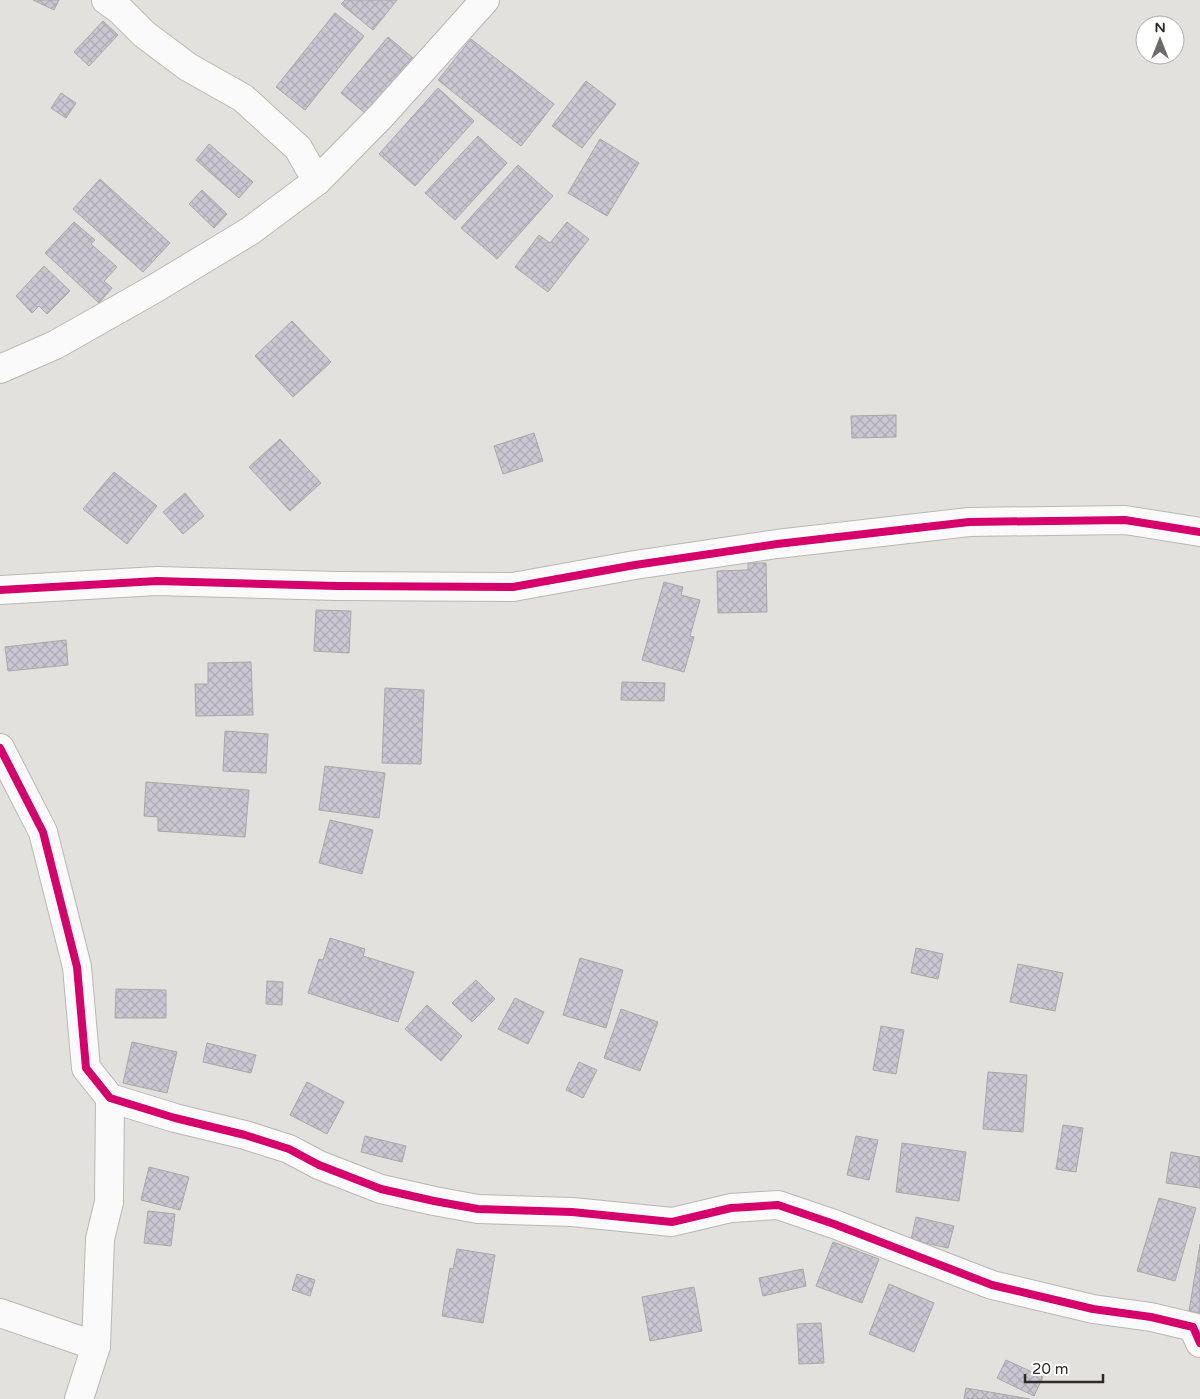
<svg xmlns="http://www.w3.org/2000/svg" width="1200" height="1399" font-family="'Varela Round',sans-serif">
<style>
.building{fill:url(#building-cross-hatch);stroke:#a9a8a7}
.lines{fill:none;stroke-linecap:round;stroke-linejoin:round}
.minor-casing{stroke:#b9b7b5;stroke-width:30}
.minor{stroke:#fbfafa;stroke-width:28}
.cycleway-casing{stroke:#fff;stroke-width:11}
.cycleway{stroke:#d6006c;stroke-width:8}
</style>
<defs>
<pattern id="building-cross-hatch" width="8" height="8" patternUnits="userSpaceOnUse" patternTransform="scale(1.25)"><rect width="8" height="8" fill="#cac7d2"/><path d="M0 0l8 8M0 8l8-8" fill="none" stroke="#aeabb4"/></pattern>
</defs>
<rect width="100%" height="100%" fill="#e3e1de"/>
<g class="building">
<polygon points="33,0 59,0 54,10"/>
<polygon points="345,0 397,0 373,30 341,4"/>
<polygon points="335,13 364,36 305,110 276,87"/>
<polygon points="103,21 118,35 89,66 74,52"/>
<polygon points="388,37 419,63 372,119 341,93"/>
<polygon points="471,39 554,104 521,146 438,80"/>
<polygon points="586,81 616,104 582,148 552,126"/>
<polygon points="438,88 474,121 415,186 379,154"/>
<polygon points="61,93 76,103 66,118 51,108"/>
<polygon points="478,136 507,163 455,220 425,193"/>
<polygon points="600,139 639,163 607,216 568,193"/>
<polygon points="209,144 253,182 239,198 196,160"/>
<polygon points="518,165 553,196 497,259 461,228"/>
<polygon points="100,179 170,243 143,272 73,209"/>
<polygon points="202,190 227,214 214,228 189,204"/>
<polygon points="74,222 95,240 91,244 117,267 104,281 112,288 99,303 45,253"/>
<polygon points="567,222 589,239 548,292 515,267 539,235 550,243"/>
<polygon points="44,266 70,291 47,314 39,306 32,313 16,296"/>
<polygon points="292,321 331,362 293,397 255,356"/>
<polygon points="896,415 896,437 852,438 851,416"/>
<polygon points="534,433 543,461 503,474 494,446"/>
<polygon points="280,439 321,483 290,511 249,467"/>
<polygon points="114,472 157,506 127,544 83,509"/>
<polygon points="185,493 204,516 183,534 163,512"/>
<polygon points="748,563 766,563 767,612 718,613 717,571 748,570"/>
<polygon points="664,582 683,587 681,595 700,600 690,636 694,637 684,672 642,660"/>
<polygon points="316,610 351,611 349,653 314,651"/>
<polygon points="66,640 68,665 8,671 5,647"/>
<polygon points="251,662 253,715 196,716 195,684 208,684 208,663"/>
<polygon points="622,682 665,683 664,701 621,700"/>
<polygon points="385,688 424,690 421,764 382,763"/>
<polygon points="225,731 268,734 266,773 223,771"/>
<polygon points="325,766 385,773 379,818 319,810"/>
<polygon points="146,782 249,790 245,837 158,831 158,817 144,816"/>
<polygon points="330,820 373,830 362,874 319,863"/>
<polygon points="330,938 365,949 363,956 414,972 398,1022 308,993 319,959 323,960"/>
<polygon points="916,948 943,954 938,979 911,973"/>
<polygon points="580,958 623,970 606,1028 563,1015"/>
<polygon points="1018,964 1063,973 1055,1011 1010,1002"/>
<polygon points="476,980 495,999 472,1022 452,1003"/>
<polygon points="267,981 283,982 282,1005 266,1004"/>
<polygon points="116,989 166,990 166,1018 115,1018"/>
<polygon points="515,998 544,1012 528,1044 498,1029"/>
<polygon points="427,1005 462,1036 441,1061 405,1029"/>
<polygon points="621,1009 658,1022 640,1071 604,1058"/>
<polygon points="881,1026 904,1030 896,1074 873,1070"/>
<polygon points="132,1042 177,1052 167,1093 123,1083"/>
<polygon points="207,1043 256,1055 251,1073 203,1062"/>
<polygon points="579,1062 597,1070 583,1098 566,1090"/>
<polygon points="988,1072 1027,1075 1023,1132 983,1129"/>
<polygon points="307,1082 344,1102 327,1134 290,1115"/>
<polygon points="1063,1125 1083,1128 1076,1172 1056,1169"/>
<polygon points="365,1136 406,1146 402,1162 361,1152"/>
<polygon points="856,1136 878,1140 869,1180 847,1175"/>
<polygon points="902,1143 966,1152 959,1201 896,1192"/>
<polygon points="1171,1152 1200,1157 1200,1188 1166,1183"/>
<polygon points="149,1167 189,1177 180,1210 141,1200"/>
<polygon points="1159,1198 1196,1208 1175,1281 1137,1271"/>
<polygon points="148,1211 175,1214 171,1246 144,1243"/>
<polygon points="916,1217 954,1226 948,1248 911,1240"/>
<polygon points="833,1242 879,1259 862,1303 816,1286"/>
<polygon points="1200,1244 1200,1313 1189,1311"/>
<polygon points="457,1249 495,1255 483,1323 442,1316 450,1268 453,1269"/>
<polygon points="803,1269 806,1286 763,1296 759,1278"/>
<polygon points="297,1274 315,1280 310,1296 292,1290"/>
<polygon points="889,1284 934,1303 914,1352 869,1334"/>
<polygon points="694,1287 702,1331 650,1341 642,1297"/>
<polygon points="821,1323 824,1363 799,1364 797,1324"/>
<polygon points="1006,1360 1043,1377 1034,1396 997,1378"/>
<polygon points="966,1388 1030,1399 964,1399"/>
</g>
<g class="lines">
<defs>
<g id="minor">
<polyline points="317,181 381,116 485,0"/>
<polyline points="0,369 55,345 154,289 250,231 317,181 298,148 243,98 188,67 144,34 121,11 106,0"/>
<polyline points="0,590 157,581 337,586 513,587 635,565 777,544 969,522 1125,520 1200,532"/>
<polyline points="0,748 43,832 77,967 86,1068 110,1098 175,1118 245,1135 289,1149 319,1165 381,1189 434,1201 478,1209 572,1212 672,1222 731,1208 778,1205 834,1224 992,1285 1093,1309 1151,1317 1193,1327 1200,1343"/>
<polyline points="0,1313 96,1346"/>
<polyline points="79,1399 96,1346 100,1239 109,1202 110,1098"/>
</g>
</defs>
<use href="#minor" class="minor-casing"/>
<use href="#minor" class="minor"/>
<defs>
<g id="cycleway">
<polyline points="0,590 157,581 337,586 513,587 635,565 777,544 969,522 1125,520 1200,532"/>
<polyline points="0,748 43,832 77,967 86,1068 110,1098 175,1118 245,1135 289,1149 319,1165 381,1189 434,1201 478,1209 572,1212 672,1222 731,1208 778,1205 834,1224 992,1285 1093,1309 1151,1317 1193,1327 1200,1343"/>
</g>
</defs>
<use href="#cycleway" class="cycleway-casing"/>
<use href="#cycleway" class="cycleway"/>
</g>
<g transform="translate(1160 40)"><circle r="24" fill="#ffffff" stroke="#abaaa9"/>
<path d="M0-4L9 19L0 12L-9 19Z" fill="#6c6b68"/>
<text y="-8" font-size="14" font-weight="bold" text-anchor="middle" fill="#2c2b29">N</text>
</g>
<path d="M1025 1374v8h78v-8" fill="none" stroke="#2c2b29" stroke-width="2.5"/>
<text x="1032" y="1374" font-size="15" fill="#2c2b29" stroke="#ffffff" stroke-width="4" paint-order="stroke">20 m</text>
</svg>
